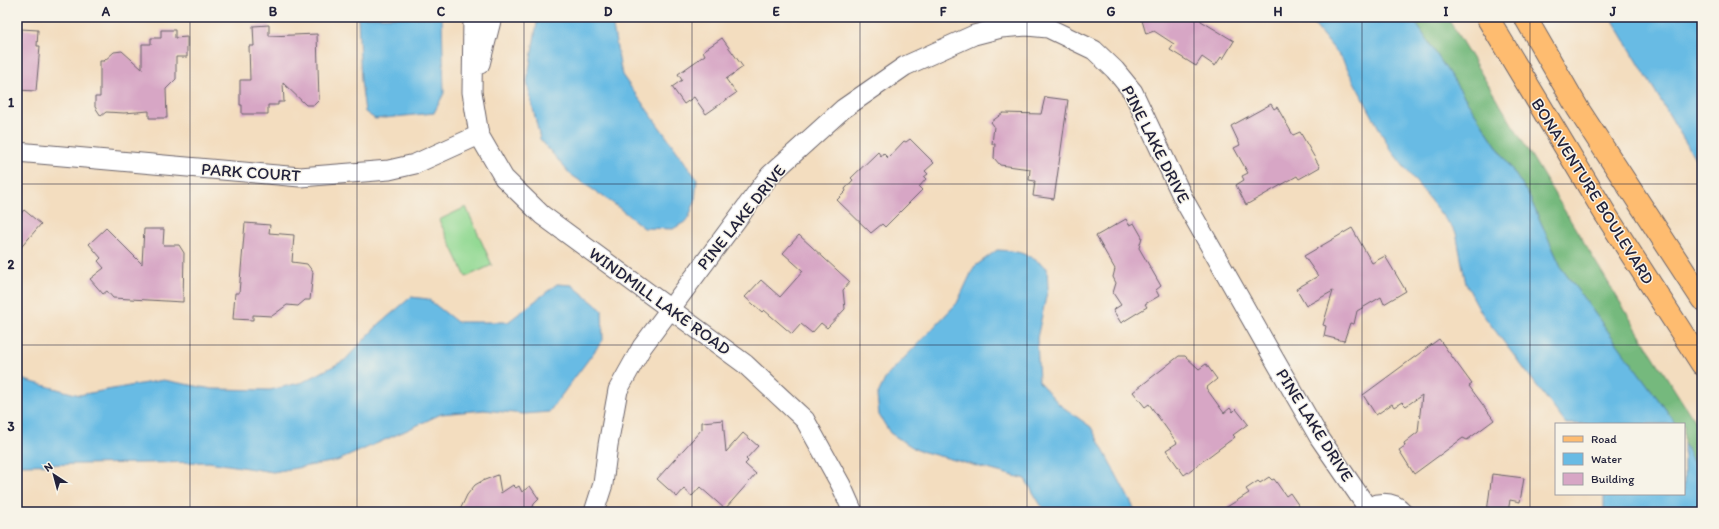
<svg xmlns="http://www.w3.org/2000/svg" width="1719" height="529" font-family="Itim,sans-serif">
<style>
.green{fill:#92d993;stroke:#5a7e67}
.forest{fill:#75b97d;stroke:#4c6e5c}
.water{fill:#68bbe4;stroke:#456e90}
.building{fill:#d7a6c5}
.lines{fill:none;stroke-linecap:round;stroke-linejoin:round}
.minor-casing{stroke:#6b6369;stroke-width:21}
.major-casing{stroke:#6b6369;stroke-width:24}
.minor{stroke:#fff;stroke-width:19}
.major{stroke:#febc70;stroke-width:22}
.grid{fill:none;stroke:#22223b;stroke-width:1;stroke-opacity:0.55}
.labels{text-anchor:middle;stroke-width:3;stroke-linejoin:round;paint-order:stroke}
.street-label{font-size:17px;fill:#22223b;stroke:#f7f3e8}
.neatline{fill:none;stroke:#22223b;stroke-width:1.5}
.grid-label{font-size:13px;text-anchor:middle;font-weight:bold;fill:#22223b}
</style>
<rect width="100%" height="100%" fill="#f7f3e8"/>
<filter id="ink" filterUnits="userSpaceOnUse"><feTurbulence type="fractalNoise" baseFrequency=".025" numOctaves="2"/><feDisplacementMap in="SourceGraphic" scale="8" xChannelSelector="R" yChannelSelector="G"/><feConvolveMatrix kernelMatrix="1 2 1 2 8 2 1 2 1" color-interpolation-filters="sRGB"/></filter>
<filter id="wash" filterUnits="userSpaceOnUse"><feTurbulence type="fractalNoise" baseFrequency=".012" numOctaves="4" result="noise"/><feDisplacementMap in="SourceGraphic" scale="16" xChannelSelector="R" yChannelSelector="G"/><feGaussianBlur stdDeviation="0.9" result="paint"/><feColorMatrix in="noise" values="0 0 0 0 0 0 0 0 0 0 0 0 0 0 0 0 0 1.4 0 .05"/><feComposite in="paint" operator="in"/></filter>
<g filter="url(#wash)">
<rect width="100%" height="100%" fill="#f3ddbf"/>
<polygon class="green" points="466,207 492,265 466,277 439,220"/>
<polygon class="forest" points="1412,17 1447,17 1640,335 1702,433 1702,481 1684,443 1684,424 1675,424 1672,418 1562,269 1528,194"/>
<g class="water">
<polygon points="358,17 442,17 444,93 434,113 375,119 365,112 361,81"/>
<polygon points="538,17 614,17 613,27 622,75 697,179 695,201 688,220 673,229 644,228 614,204 570,174 540,139 527,82"/>
<polygon points="1308,17 1412,17 1528,194 1562,269 1672,418 1675,424 1566,424 1481,312 1466,284 1456,233 1390,149 1342,59"/>
<polygon points="1611,17 1702,17 1702,170"/>
<path d="M997 250C1021 251 1028 254 1047 268L1048 288 1037 338 1039 382 1060 405 1091 427 1136 512H1045L1025 479 917 450 890 433 879 415 877 396 886 377 957 303 974 267Z"/>
<polygon points="557,284 572,285 602,310 603,340 549,412 524,414 484,410 441,414 405,431 337,461 273,472 209,462 17,465 17,378 79,395 163,380 212,389 270,390 303,382 345,360 378,325 411,297 428,299 457,322 508,322"/>
<polygon points="1684,443 1702,481 1702,512 1604,512 1604,494 1684,494"/>
</g>
<g id="blocks">
<g class="building">
<polygon points="1141,17 1200,17 1201,21 1234,41 1223,59 1221,57 1215,66 1202,57 1196,66 1170,50 1174,44 1154,31 1146,34"/>
<polygon points="269,25 269,36 317,34 319,100 314,105 306,105 283,83 284,102 278,102 278,105 268,105 268,114 242,114 242,105 240,105 240,80 250,80 249,46 254,46 253,26"/>
<polygon points="21,29 38,30 37,46 40,46 36,91 17,90 17,41 20,41"/>
<polygon points="161,30 175,30 175,38 187,37 187,57 176,57 176,79 166,89 167,118 149,118 149,111 124,113 106,112 101,116 95,107 95,97 100,97 100,61 104,61 114,52 122,51 142,69 142,44 151,44 151,38 161,38"/>
<polygon points="722,38 743,67 726,79 736,93 706,114 694,97 684,104 672,87 682,80 678,74 705,55 703,51"/>
<polygon points="1045,97 1068,100 1054,199 1033,196 1035,181 1029,180 1030,169 1000,165 994,158 995,144 992,144 994,126 991,122 1003,113 1041,114"/>
<polygon points="1271,104 1274,109 1277,107 1293,135 1300,132 1320,167 1299,179 1297,176 1246,205 1236,185 1244,180 1242,176 1248,173 1234,148 1240,145 1231,126"/>
<polygon points="910,139 934,163 925,171 928,174 924,177 926,179 919,187 922,190 885,227 882,224 871,233 837,200 846,191 845,189 853,180 851,178 878,152 881,156 883,153 888,158 904,141 906,142"/>
<polygon points="24,210 41,224 17,252 17,218"/>
<polygon points="1126,219 1129,225 1134,223 1142,237 1139,248 1161,286 1156,290 1159,296 1145,304 1147,307 1121,323 1113,310 1121,305 1113,293 1116,283 1113,277 1115,269 1096,236"/>
<polygon points="245,223 270,225 269,233 294,235 292,262 307,264 313,272 310,300 305,300 298,306 287,305 272,316 253,315 253,320 233,319 235,293 239,293"/>
<polygon points="106,228 142,264 144,229 164,229 163,245 179,245 184,253 183,302 113,298 107,291 103,294 90,279 104,268 98,261 101,258 89,244"/>
<polygon points="1352,228 1372,263 1385,256 1406,291 1384,304 1381,297 1357,311 1354,324 1350,323 1344,341 1324,336 1326,326 1323,325 1333,291 1306,306 1296,289 1318,276 1304,256"/>
<polygon points="799,235 850,282 843,290 845,309 827,328 821,323 812,333 801,324 792,334 764,310 762,312 745,297 761,280 780,297 803,271 783,253"/>
<polygon points="1439,339 1472,384 1469,386 1494,420 1467,440 1463,438 1414,474 1399,450 1405,446 1404,443 1418,432 1422,395 1406,406 1402,402 1394,407 1392,404 1376,415 1363,395"/>
<polygon points="1179,356 1185,356 1199,369 1206,364 1217,379 1206,388 1224,413 1230,408 1233,412 1236,409 1248,424 1233,435 1235,437 1184,475 1166,450 1177,443 1149,404 1145,407 1133,392"/>
<polygon points="723,420 726,452 743,433 758,446 746,459 748,461 745,464 756,474 725,509 700,487 692,496 684,489 677,497 657,479 702,429 702,422"/>
<polygon points="1492,474 1524,478 1520,502 1510,500 1508,512 1487,512"/>
<polygon points="498,475 501,493 513,485 516,488 519,486 522,492 530,486 539,499 534,504 531,512 459,512 467,495 475,485 482,481"/>
<polygon points="1269,477 1272,480 1274,479 1286,496 1290,493 1299,506 1291,512 1219,512 1249,493 1246,489 1258,481 1260,483"/>
</g>
</g>
</g>
<g filter="url(#ink)">
<use href="#blocks" fill-opacity="0" stroke="#6b6369" stroke-width="1"/>
<g class="lines">
<defs>
<g id="minor">
<polyline points="473,17 472,92 479,135 504,178 542,215 745,364 805,420 841,485 853,512"/>
<polyline points="480,64 492,17"/>
<polyline points="17,152 300,177 389,170 415,164 479,135"/>
<polyline points="594,512 603,484 608,445 618,390 642,347 770,175 843,109 905,66 974,35 1001,28 1027,26 1048,28 1094,50 1115,70 1133,92 1184,200 1269,350 1319,437 1367,507"/>
<path d="M1363 512C1374 501 1392 500 1403 512"/>
</g>
<g id="major">
<polyline points="1487,17 1606,215 1702,364"/>
<polyline points="1525,17 1578,109 1702,299"/>
</g>
</defs>
<use href="#minor" class="minor-casing"/>
<use href="#major" class="major-casing"/>
<use href="#minor" class="minor"/>
<use href="#major" class="major"/>
</g>
</g>
<path class="grid" d="M190 17V512M357 17V512M524 17V512M692 17V512M860 17V512M1027 17V512M1194 17V512M1362 17V512M1530 17V512M17 184H1702M17 345H1702"/>
<g class="labels">
<g class="street-label">
<text transform="translate(1156 144) rotate(63)" y="6">PINE LAKE DRIVE</text>
<text transform="translate(251 172) rotate(4)" y="6">PARK COURT</text>
<text transform="translate(1593 191) rotate(58)" y="6">BONAVENTURE BOULEVARD</text>
<text transform="translate(741 217) rotate(-51)" y="6">PINE LAKE DRIVE</text>
<text transform="translate(660 301) rotate(36)" y="6">WINDMILL LAKE ROAD</text>
<text transform="translate(1315 425) rotate(58)" y="6">PINE LAKE DRIVE</text>
</g>
</g>
<rect width="1719" height="529" fill="none" stroke="#f7f3e8" stroke-width="44"/>
<rect x="1555" y="423" width="130" height="72" fill="#f7f3e8" stroke="#a29fa3"/>
<rect x="1563" y="436" width="20" height="6" fill="#febc70" stroke="#a29fa3"/>
<text x="1591" y="443" font-size="12" fill="#22223b">Road</text>
<rect x="1563" y="453" width="20" height="12" fill="#68bbe4" stroke="#a29fa3"/>
<text x="1591" y="463" font-size="12" fill="#22223b">Water</text>
<rect x="1563" y="473" width="20" height="12" fill="#d7a6c5" stroke="#a29fa3"/>
<text x="1591" y="483" font-size="12" fill="#22223b">Building</text>
<g transform="translate(54 475) rotate(324)" stroke="#f7f3e8" stroke-width="3" paint-order="stroke">
<path d="M0-3L7 15L0 10L-7 15Z" fill="#22223b"/>
<text y="-6" font-size="11" font-weight="bold" text-anchor="middle" fill="#22223b">N</text>
</g>
<rect x="22" y="22" width="1675" height="485" class="neatline"/>
<g class="grid-label">
<text x="106" y="16">A</text>
<text x="273" y="16">B</text>
<text x="441" y="16">C</text>
<text x="608" y="16">D</text>
<text x="776" y="16">E</text>
<text x="943" y="16">F</text>
<text x="1111" y="16">G</text>
<text x="1278" y="16">H</text>
<text x="1446" y="16">I</text>
<text x="1613" y="16">J</text>
<text x="11" y="107">1</text>
<text x="11" y="269">2</text>
<text x="11" y="431">3</text>
</g>
</svg>
